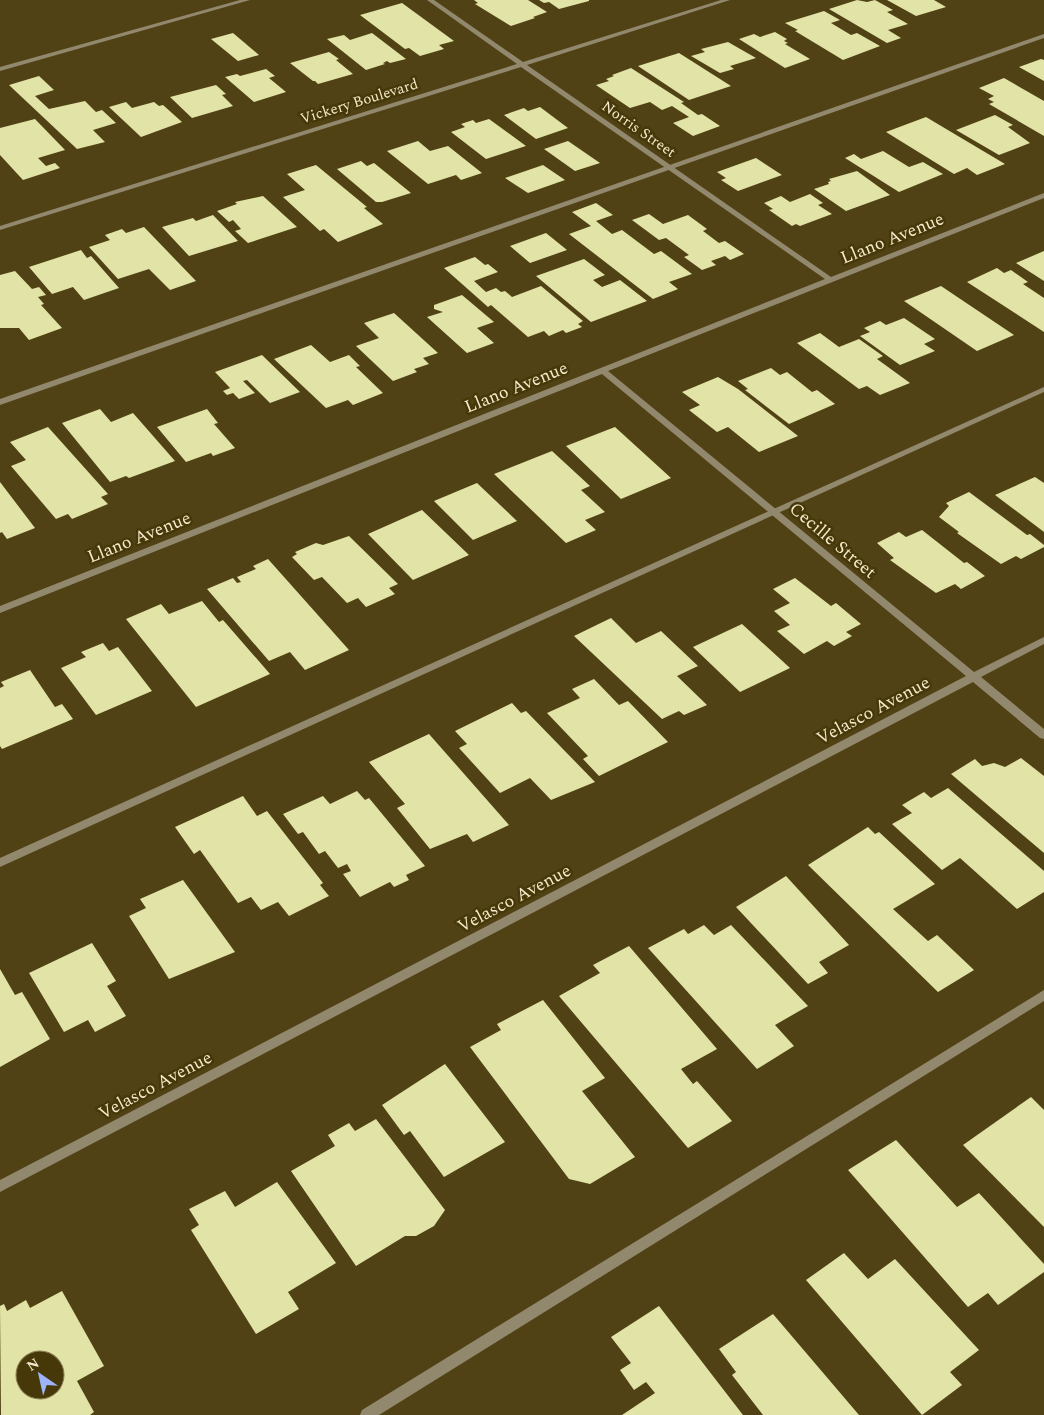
<svg xmlns="http://www.w3.org/2000/svg" width="1044" height="1415" font-family="Spectral,serif">
<style>
.building{fill:#e1e4a6;fill-rule:evenodd}
.lines{fill:none;stroke-linecap:round;stroke-linejoin:round}
.service{fill:#92886d;fill-rule:evenodd}
.minor{fill:#92886d;fill-rule:evenodd}
.labels{text-anchor:middle;stroke-width:5;stroke-linejoin:round;paint-order:stroke}
.far-street-label{font-size:15px;fill:#f4eacc;stroke:#463808}
.street-label{font-size:18px;fill:#f4eacc;stroke:#463808}
</style>
<rect width="100%" height="100%" fill="#514215"/>
<g class="building">
<polygon points="474,0 528,0 547,12 533,17 535,18 511,26 475,4 478,3"/>
<polygon points="539,0 589,0 589,1 559,9 549,2 544,3"/>
<polygon points="857,0 867,2 875,0 893,10 887,12 908,24 888,30 901,38 887,43 829,9"/>
<polygon points="887,0 934,0 946,7 916,16"/>
<polygon points="402,3 454,41 439,45 444,49 420,56 409,48 405,49 360,15"/>
<polygon points="824,11 840,20 831,23 851,35 857,33 880,46 843,60 795,31 798,30 785,23"/>
<polygon points="775,32 787,39 784,41 788,43 785,44 810,59 785,68 739,39 754,34 760,37"/>
<polygon points="233,33 259,55 238,61 211,39"/>
<polygon points="372,33 406,59 390,63 387,61 383,63 385,64 366,70 327,39 344,35 350,40"/>
<polygon points="728,42 756,58 730,66 734,69 720,73 691,56 705,52 701,49"/>
<polygon points="329,52 339,59 336,60 353,74 318,84 315,81 313,81 290,63"/>
<polygon points="679,53 731,86 689,100 638,66"/>
<polygon points="1041,59 1044,60 1044,81 1019,67"/>
<polygon points="631,68 684,102 681,103 698,115 702,114 720,126 693,136 673,123 689,117 672,106 662,110 650,102 630,108 596,85 609,81 606,79 614,76 612,75"/>
<polygon points="266,69 275,76 269,78 286,92 254,102 225,77 237,74 240,76"/>
<polygon points="39,76 54,90 35,96 49,109 85,101 96,112 102,110 116,123 93,130 105,142 77,149 9,85"/>
<polygon points="1004,78 1044,101 1044,136 989,104 994,102 988,99 994,96 979,88"/>
<polygon points="216,85 226,94 222,95 233,106 192,118 170,97"/>
<polygon points="126,102 132,108 154,102 159,106 163,105 182,122 141,137 109,107"/>
<polygon points="540,107 568,128 536,139 504,115 524,108 528,111"/>
<polygon points="995,115 1013,125 1008,127 1030,143 999,155 956,130"/>
<polygon points="926,117 1005,164 977,175 967,168 954,174 886,132"/>
<polygon points="35,119 65,150 38,158 46,166 55,163 60,168 23,180 0,155 0,128"/>
<polygon points="489,119 526,146 486,159 451,132 465,127 461,124 473,120 476,123"/>
<polygon points="418,141 430,151 448,146 482,173 461,180 456,175 428,184 387,151"/>
<polygon points="568,141 600,163 575,171 544,149"/>
<polygon points="883,151 909,167 923,162 943,174 899,192 845,158 854,154 861,159"/>
<polygon points="756,158 782,175 738,191 721,180 726,178 717,172"/>
<polygon points="361,161 367,166 374,163 411,193 382,202 376,202 337,169"/>
<polygon points="316,165 367,207 364,208 383,224 338,242 324,229 320,231 283,197 305,190 287,174"/>
<polygon points="543,165 565,180 528,193 505,178"/>
<polygon points="857,171 890,195 846,211 814,189 829,184 828,182 831,181 829,179"/>
<polygon points="810,194 823,203 818,205 832,214 800,226 796,224 792,226 769,210 773,209 764,203 781,196 790,202"/>
<polygon points="263,196 297,227 248,243 235,231 241,229 233,220 229,222 217,211 237,204 235,202"/>
<polygon points="596,203 613,215 596,221 612,234 622,230 654,254 661,251 692,274 669,282 678,289 653,299 569,234 591,226 572,212"/>
<polygon points="649,214 663,224 688,215 707,229 703,231 719,243 725,241 744,254 730,260 725,256 711,261 716,265 702,270 684,257 689,255 666,238 659,240 632,220"/>
<polygon points="213,215 238,241 189,256 162,227 193,218 196,221"/>
<polygon points="144,227 196,281 170,290 149,269 118,279 89,247 110,240 105,235 122,229 126,233"/>
<polygon points="546,233 567,250 530,263 510,246"/>
<polygon points="81,250 87,258 91,256 119,288 84,300 73,287 52,294 29,267"/>
<polygon points="1044,251 1044,281 1016,263"/>
<polygon points="475,257 485,265 488,264 498,272 474,281 486,292 496,288 501,292 505,291 512,297 541,286 583,321 578,324 582,327 566,333 563,330 549,336 544,331 528,337 491,305 488,307 444,268"/>
<polygon points="584,259 605,275 593,280 602,287 620,280 647,301 591,322 536,276"/>
<polygon points="997,268 1004,273 1011,270 1028,282 1023,284 1044,298 1044,332 967,282"/>
<polygon points="15,271 32,289 39,287 46,295 38,297 44,304 41,305 62,328 29,340 19,328 0,328 0,275"/>
<polygon points="941,286 1014,335 977,351 904,301"/>
<polygon points="462,295 494,322 477,328 494,343 467,353 427,317 443,312 434,309 434,305"/>
<polygon points="394,313 438,353 423,358 429,364 414,369 417,372 393,381 356,346 379,338 364,323"/>
<polygon points="904,318 935,339 924,344 935,351 900,365 860,336 870,332 864,328 880,321 886,325"/>
<polygon points="820,333 839,347 859,339 883,356 877,359 910,383 880,395 867,386 859,389 797,343"/>
<polygon points="311,345 330,362 349,355 360,366 356,367 383,393 353,405 348,400 326,408 274,359"/>
<polygon points="262,355 300,392 270,403 247,380 243,381 255,393 239,399 233,393 227,395 223,391 230,388 215,372"/>
<polygon points="771,368 780,375 787,372 812,392 817,390 835,404 789,424 745,390 748,389 738,381"/>
<polygon points="718,377 738,389 798,436 759,452 728,427 717,432 689,410 700,405 682,392"/>
<polygon points="100,409 111,422 133,413 175,461 129,478 126,476 110,482 62,423"/>
<polygon points="207,409 218,423 214,424 235,448 213,456 211,453 186,462 157,427"/>
<polygon points="48,427 108,494 101,497 108,504 72,519 68,514 56,519 11,466 26,460 10,442"/>
<polygon points="615,427 671,478 621,499 566,446"/>
<polygon points="552,451 590,486 581,490 605,512 585,520 596,530 566,543 494,474"/>
<polygon points="1035,477 1044,483 1044,532 995,495"/>
<polygon points="0,482 35,528 7,539 2,532 0,533"/>
<polygon points="477,483 517,521 473,540 434,501"/>
<polygon points="969,492 1027,535 1030,534 1044,545 1044,547 1021,559 1016,556 1001,564 957,533 959,532 939,517 949,506 946,503"/>
<polygon points="422,510 469,555 413,580 368,534"/>
<polygon points="922,530 964,563 967,562 985,576 961,589 955,584 936,593 890,560 894,558 877,543 899,532 906,537"/>
<polygon points="349,536 398,584 389,588 395,594 366,607 358,598 347,603 322,577 314,580 292,557 297,554 295,552 316,543 323,545"/>
<polygon points="268,559 349,650 305,670 290,652 269,661 207,589 233,578 237,583 241,582 237,577 256,569 253,566"/>
<polygon points="795,578 831,606 836,603 861,624 846,632 852,636 834,646 827,641 804,654 777,631 790,625 774,611 790,603 773,589"/>
<polygon points="202,601 219,622 223,620 270,674 196,707 126,619 161,604 169,614"/>
<polygon points="611,618 636,643 661,631 698,666 677,676 707,705 684,715 679,711 662,719 574,636"/>
<polygon points="742,624 790,668 740,692 693,647"/>
<polygon points="103,643 109,651 118,647 152,691 96,715 61,668 86,657 81,652"/>
<polygon points="30,670 55,707 62,704 73,719 2,749 0,746 0,688 4,686 1,682"/>
<polygon points="594,679 619,705 628,701 668,742 599,776 583,759 588,756 547,713 580,698 572,689"/>
<polygon points="512,703 521,713 526,711 595,782 551,800 530,778 500,793 459,748 467,744 455,731"/>
<polygon points="429,734 509,825 473,842 467,834 430,849 397,808 405,804 369,762"/>
<polygon points="1021,758 1044,776 1044,853 951,774 975,759 982,766 994,763 1005,767"/>
<polygon points="948,788 1044,871 1044,892 1017,909 960,858 942,870 892,824 912,813 902,805 924,792 931,798"/>
<polygon points="357,791 365,800 369,798 425,866 406,875 409,880 394,887 390,882 360,897 343,874 351,871 347,864 338,868 325,851 319,854 303,832 298,834 283,814 323,796 330,804"/>
<polygon points="243,796 257,816 267,811 323,883 320,885 329,896 289,916 278,902 261,910 251,897 238,903 200,850 194,854 175,827"/>
<polygon points="868,827 875,834 879,832 935,884 893,909 928,941 937,935 974,970 938,992 808,865"/>
<polygon points="786,876 849,945 819,962 828,973 808,984 736,907"/>
<polygon points="183,880 235,952 169,979 129,916 146,908 140,899"/>
<polygon points="704,925 714,935 731,925 808,1006 775,1025 794,1046 757,1069 648,948 684,929 688,934"/>
<polygon points="92,943 116,981 107,986 126,1016 95,1032 88,1020 64,1032 29,973"/>
<polygon points="629,946 717,1049 681,1069 693,1084 697,1081 732,1121 688,1148 559,996 600,973 593,965"/>
<polygon points="0,969 15,995 22,992 50,1039 0,1067"/>
<polygon points="543,1000 605,1078 582,1091 635,1157 590,1184 569,1179 470,1047 501,1030 497,1024"/>
<polygon points="445,1064 505,1142 444,1177 410,1131 404,1135 382,1105"/>
<polygon points="1031,1097 1044,1110 1044,1227 963,1145"/>
<polygon points="376,1119 445,1210 434,1226 416,1236 405,1236 356,1266 291,1171 335,1146 328,1135 349,1123 355,1131"/>
<polygon points="896,1140 957,1207 979,1193 1044,1264 1044,1272 998,1305 988,1293 968,1307 848,1170"/>
<polygon points="277,1182 336,1263 288,1292 299,1309 256,1334 191,1230 199,1225 189,1209 225,1191 235,1207"/>
<polygon points="844,1253 868,1279 895,1259 979,1350 950,1372 962,1385 922,1415 806,1280"/>
<path d="M62 1291 104 1366 77 1381 94 1412 90 1415H1L0 1306 4 1304 7 1311 26 1300 30 1308ZM25 1360H55V1390H25Z"/>
<polygon points="659,1306 743,1415 622,1415 655,1393 646,1382 634,1390 620,1370 631,1363 611,1337"/>
<polygon points="773,1314 859,1415 763,1415 732,1375 736,1372 719,1349"/>
</g>
<g class="lines">
<g class="service">
<polygon points="240,0 250,0 0,71 0,67"/>
<polygon points="1044,34 1044,38 0,405 0,399"/>
<polygon points="1044,387 1044,392 0,867 0,858"/>
<polygon points="1044,990 1044,1001 379,1415 360,1415 362,1410"/>
</g>
<polygon class="minor" points="427,0 434,0 523,62 721,0 730,0 527,65 831,277 1044,193 1044,198 608,371 974,672 1044,637 1044,644 981,677 1044,729 1044,739 1040,738 973,682 0,1192 0,1180 966,676 602,374 0,613 0,606 825,279 521,67 0,230 0,226 517,64"/>
</g>
<g class="labels">
<g class="far-street-label">
<text transform="translate(359 101) rotate(-17)" y="5">Vickery Boulevard</text>
<text transform="translate(639 129) rotate(35)" y="5">Norris Street</text>
</g>
<g class="street-label">
<text transform="translate(892 238) rotate(-22)" y="6">Llano Avenue</text>
<text transform="translate(516 387) rotate(-22)" y="6">Llano Avenue</text>
<text transform="translate(139 537) rotate(-22)" y="6">Llano Avenue</text>
<text transform="translate(833 540) rotate(40)" y="6">Cecille Street</text>
<text transform="translate(873 710) rotate(-28)" y="6">Velasco Avenue</text>
<text transform="translate(514 898) rotate(-28)" y="6">Velasco Avenue</text>
<text transform="translate(155 1085) rotate(-28)" y="6">Velasco Avenue</text>
</g>
</g>
<g transform="translate(40 1375) rotate(326)"><circle r="24" fill="#463808" stroke="#8c7f56"/>
<path d="M0-4L9 19L0 12L-9 19Z" fill="#9db4fd"/>
<text y="-8" font-size="14" font-weight="bold" text-anchor="middle" fill="#f4eacc">N</text>
</g>
</svg>
